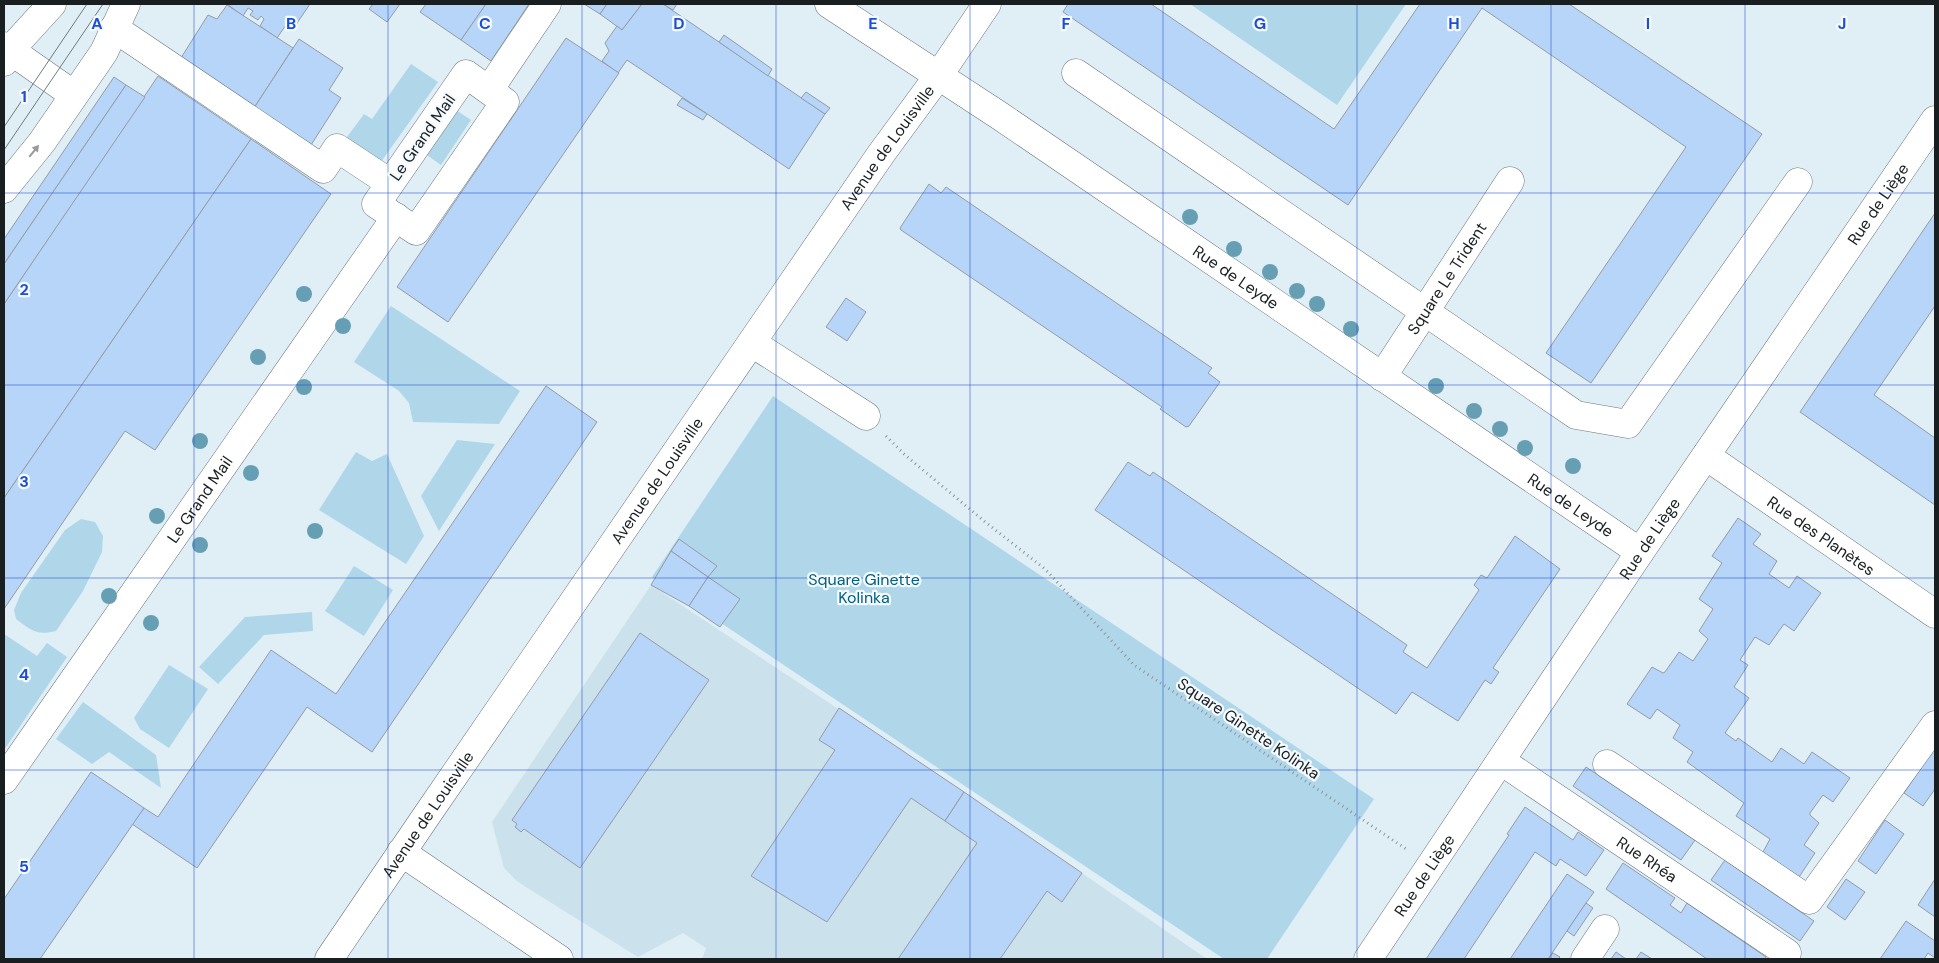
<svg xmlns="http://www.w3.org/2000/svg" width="1939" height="963" font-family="'DM Sans',sans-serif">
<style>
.built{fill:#cbe1ec}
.green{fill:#b0d6e9}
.building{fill:#b6d5f8;stroke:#939ca6}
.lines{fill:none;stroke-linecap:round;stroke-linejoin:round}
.minor-casing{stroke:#6b787f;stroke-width:29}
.path{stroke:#8b959b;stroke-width:3;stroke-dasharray:1 4;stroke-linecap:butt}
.minor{stroke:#fff;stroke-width:28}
.tram{stroke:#717b80;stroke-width:1}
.tree{fill:#669fb4}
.oneway{fill:#989a9b}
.grid{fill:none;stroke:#1d4ed8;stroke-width:1;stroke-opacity:0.55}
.labels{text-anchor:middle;stroke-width:4.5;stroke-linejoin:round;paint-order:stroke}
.street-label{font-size:16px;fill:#191e21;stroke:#f4fafd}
.park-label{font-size:16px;fill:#025e7e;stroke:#f4fafd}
.grid-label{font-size:16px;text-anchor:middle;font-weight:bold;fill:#1d4ed8;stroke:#f4fafd;stroke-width:4.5;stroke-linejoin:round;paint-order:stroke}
</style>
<rect width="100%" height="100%" fill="#e0eff6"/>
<polygon class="built" points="651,585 964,792 1207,959 702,959 706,948 683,933 638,957 518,882 504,868 492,822"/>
<g class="green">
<polygon points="1190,4 1406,4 1337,105"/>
<polygon points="411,64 438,82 378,166 344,141 364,114 372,119"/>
<polygon points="453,108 471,120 441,165 424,153"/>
<polygon points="391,306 520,391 499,424 413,422 409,403 399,391 354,362"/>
<polygon points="773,396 1374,799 1267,959 1224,959 652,577"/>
<polygon points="457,440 495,444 439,531 421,496"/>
<polygon points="356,452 372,461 387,454 424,536 406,564 319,510"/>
<path d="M81 519 95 522 103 536 102 552 83 591 56 631C36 636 31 630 16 619L14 610 21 593 65 530Z"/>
<polygon points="354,566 393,590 364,636 325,611"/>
<polygon points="312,612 313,631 264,635 218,684 199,667 245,617"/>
<polygon points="4,634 37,656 47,643 67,657 4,750"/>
<polygon points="169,665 208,689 169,748 140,729 134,718"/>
<polygon points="83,702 156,755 161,788 109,752 92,764 56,739"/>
</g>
<g class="building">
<polygon points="227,4 310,4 295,26 288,22 277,38 260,26 264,19 261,16 258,20 250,15 253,11 248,8 243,16"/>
<polygon points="373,4 400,4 387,22 369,9"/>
<polygon points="426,4 486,4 461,40 420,12"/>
<polygon points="486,4 529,4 491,61 461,40"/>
<polygon points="584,4 607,4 600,14"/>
<polygon points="607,4 642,4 622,30 600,14"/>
<polygon points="642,4 663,4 825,114 789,169 627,60 618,73 602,61 609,51 605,43 617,26 622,30"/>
<polygon points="663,4 677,4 673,10"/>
<polygon points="1068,4 1151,4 1334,129 1420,4 1569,4 1762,134 1591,383 1546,353 1686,147 1482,8 1348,205 1063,12"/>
<polygon points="227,5 293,48 254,108 179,61 208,15 217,19"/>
<polygon points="724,35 772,69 768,76 719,42"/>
<polygon points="566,38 619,73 448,322 397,287"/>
<polygon points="299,39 343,68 329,90 341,98 311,145 254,108"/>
<polygon points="158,76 251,139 4,498 4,304"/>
<polygon points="114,77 126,85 4,264 4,239"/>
<polygon points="126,85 145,97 4,304 4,264"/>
<polygon points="806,92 830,108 825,114 801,98"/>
<polygon points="682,98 707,114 703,120 677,105"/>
<polygon points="251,139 331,194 155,450 125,431 4,609 4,498"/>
<polygon points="929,184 941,193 946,187 1212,368 1208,373 1220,382 1189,426 1186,427 1160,409 1162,407 901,230 900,228"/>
<polygon points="1935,213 1935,306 1874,395 1935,438 1935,505 1800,412"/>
<polygon points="846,298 866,312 847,341 826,327"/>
<polygon points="546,386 597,422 372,752 307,707 197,868 132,824 144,808 158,817 271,650 336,694"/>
<polygon points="1128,462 1150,476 1153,472 1407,645 1403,652 1427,668 1479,590 1474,585 1481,575 1487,578 1515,536 1560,569 1493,668 1499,672 1491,684 1485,680 1458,721 1412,692 1396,714 1095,510"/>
<polygon points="1738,518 1761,534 1753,544 1777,561 1769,574 1789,588 1797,576 1821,593 1794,631 1784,624 1769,645 1755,637 1740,660 1748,665 1734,687 1749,698 1725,733 1736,741 1738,738 1772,762 1781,748 1804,764 1812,752 1850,778 1833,802 1823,795 1810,813 1810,815 1819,823 1804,845 1815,853 1799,877 1763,852 1770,839 1736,816 1744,803 1687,762 1693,752 1673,738 1680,725 1657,709 1650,719 1627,704 1652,667 1663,673 1665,672 1679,652 1693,661 1708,639 1699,631 1713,609 1699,599 1722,563 1712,556"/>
<polygon points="679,539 717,566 708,577 671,551"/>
<polygon points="671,551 708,577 689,606 651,585"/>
<polygon points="708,577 740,599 720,627 689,606"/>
<polygon points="640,633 709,680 580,868 524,829 521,832 515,827 517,824 512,820"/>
<polygon points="839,708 964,792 945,821 911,798 827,922 751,876 835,750 819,740"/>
<polygon points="1935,747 1935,789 1923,806 1904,793"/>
<polygon points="1586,767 1695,840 1681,860 1573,786"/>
<polygon points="91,772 144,808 40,959 4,959 4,899"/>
<polygon points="964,792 1082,873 1062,902 1047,891 1000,959 898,959 977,843 945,821"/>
<polygon points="1525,807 1573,840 1578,832 1604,850 1586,876 1560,859 1556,866 1535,852 1464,959 1426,959 1509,835 1507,834"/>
<polygon points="1885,820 1904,834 1876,874 1858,861"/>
<polygon points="1725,860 1814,921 1800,941 1711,880"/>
<polygon points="1623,863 1675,898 1670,905 1681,913 1687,903 1766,957 1765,959 1707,959 1606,889"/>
<polygon points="1567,874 1594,892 1586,903 1548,959 1510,959"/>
<polygon points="1846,879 1865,892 1845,920 1827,907"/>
<polygon points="1935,879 1935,917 1918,905"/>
<polygon points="1586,903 1593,908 1574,936 1567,931"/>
<polygon points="1906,921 1935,941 1935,958 1928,953 1924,959 1880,959"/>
<polygon points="1616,952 1626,959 1611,959"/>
<polygon points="1641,952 1652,959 1636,959"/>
<polygon points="1553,953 1560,957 1558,959 1548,959"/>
</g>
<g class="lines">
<defs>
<g id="minor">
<path id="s1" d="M829 4 1000 116 1640 552"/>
<polyline points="114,28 323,169 337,148 390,183"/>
<polyline points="4,46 74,95"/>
<polyline points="4,62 10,50 52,4"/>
<polyline points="1076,73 1576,415 1628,424 1798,182"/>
<polygon points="466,74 505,102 416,231 376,204"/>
<polyline points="489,90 547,4"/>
<polyline points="4,189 42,142 104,52 126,4"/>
<polyline points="752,343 866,416"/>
<path id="s2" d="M1382 377 1510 181"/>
<path id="s3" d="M1706 456 1935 614"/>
<path id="s4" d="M1501 761 1787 953 1783 959"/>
<polyline points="1607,764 1809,900 1935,725"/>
<path id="s5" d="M4 780 396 217"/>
<polyline points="401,852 559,959"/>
<path id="s6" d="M329 959 429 812 881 154 939 75 987 4"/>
<path id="s7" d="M1368 959 1640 552 1935 120"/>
<polyline points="1585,959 1605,929"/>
</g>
</defs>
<use href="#minor" class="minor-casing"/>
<polyline class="path" points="886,436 905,455 984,521 1045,569 1134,665 1406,849"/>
<use href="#minor" class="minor"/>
<g class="tram">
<polyline points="4,127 87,4"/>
<polyline points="4,150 103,4"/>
</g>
</g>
<g class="tree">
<circle cx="1190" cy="217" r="8"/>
<circle cx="1234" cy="249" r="8"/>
<circle cx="1270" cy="272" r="8"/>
<circle cx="1297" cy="291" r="8"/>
<circle cx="304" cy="294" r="8"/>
<circle cx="1317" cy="304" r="8"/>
<circle cx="343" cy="326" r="8"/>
<circle cx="1351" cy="329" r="8"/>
<circle cx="258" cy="357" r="8"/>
<circle cx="1436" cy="386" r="8"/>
<circle cx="304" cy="387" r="8"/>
<circle cx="1474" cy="411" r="8"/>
<circle cx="1500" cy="429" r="8"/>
<circle cx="200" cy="441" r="8"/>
<circle cx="1525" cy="448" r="8"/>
<circle cx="1573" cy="466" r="8"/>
<circle cx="251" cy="473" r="8"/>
<circle cx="157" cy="516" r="8"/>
<circle cx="315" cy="531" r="8"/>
<circle cx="200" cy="545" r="8"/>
<circle cx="109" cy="596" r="8"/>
<circle cx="151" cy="623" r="8"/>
</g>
<defs><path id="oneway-solid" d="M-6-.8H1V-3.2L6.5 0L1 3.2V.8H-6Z" transform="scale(1.25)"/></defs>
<use class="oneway" href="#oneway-solid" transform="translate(34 151) rotate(-51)"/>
<path class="grid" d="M194 4V959M388 4V959M582 4V959M776 4V959M970 4V959M1163 4V959M1357 4V959M1551 4V959M1745 4V959M4 193H1935M4 385H1935M4 578H1935M4 770H1935"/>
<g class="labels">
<g class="street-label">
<text transform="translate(422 137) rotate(-55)" y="6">Le Grand Mail</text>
<text dy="6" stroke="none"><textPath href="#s6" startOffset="985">Avenue de Louisville</textPath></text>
<text dy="6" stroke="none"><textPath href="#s7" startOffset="911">Rue de Liège</textPath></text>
<text dy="6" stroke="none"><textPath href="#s1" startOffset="490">Rue de Leyde</textPath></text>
<text dy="6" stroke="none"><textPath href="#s2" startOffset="118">Square Le Trident</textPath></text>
<text dy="6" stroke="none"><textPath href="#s6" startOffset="580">Avenue de Louisville</textPath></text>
<text dy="6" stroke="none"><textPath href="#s5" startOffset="342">Le Grand Mail</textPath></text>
<text dy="6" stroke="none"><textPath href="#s1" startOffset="895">Rue de Leyde</textPath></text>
<text dy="6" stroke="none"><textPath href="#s3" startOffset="140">Rue des Planètes</textPath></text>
<text dy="6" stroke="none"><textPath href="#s7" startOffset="506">Rue de Liège</textPath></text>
<text transform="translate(1249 728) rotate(34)" y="6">Square Ginette Kolinka</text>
<text dy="6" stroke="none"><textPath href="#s6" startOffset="175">Avenue de Louisville</textPath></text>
<text dy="6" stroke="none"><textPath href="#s4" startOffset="176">Rue Rhéa</textPath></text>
<text dy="6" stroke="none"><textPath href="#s7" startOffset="101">Rue de Liège</textPath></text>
</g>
<g class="park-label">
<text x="864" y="585">Square Ginette<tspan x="864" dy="18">Kolinka</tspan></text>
</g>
</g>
<g class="grid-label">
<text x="97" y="29">A</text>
<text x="291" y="29">B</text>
<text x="485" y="29">C</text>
<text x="679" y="29">D</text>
<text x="873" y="29">E</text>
<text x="1066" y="29">F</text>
<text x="1260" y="29">G</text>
<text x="1454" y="29">H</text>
<text x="1648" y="29">I</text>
<text x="1842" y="29">J</text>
<text x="24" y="102">1</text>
<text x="24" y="295">2</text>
<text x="24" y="487">3</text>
<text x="24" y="680">4</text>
<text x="24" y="872">5</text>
</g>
<rect width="1939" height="963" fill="none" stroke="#191e21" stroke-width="10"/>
</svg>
